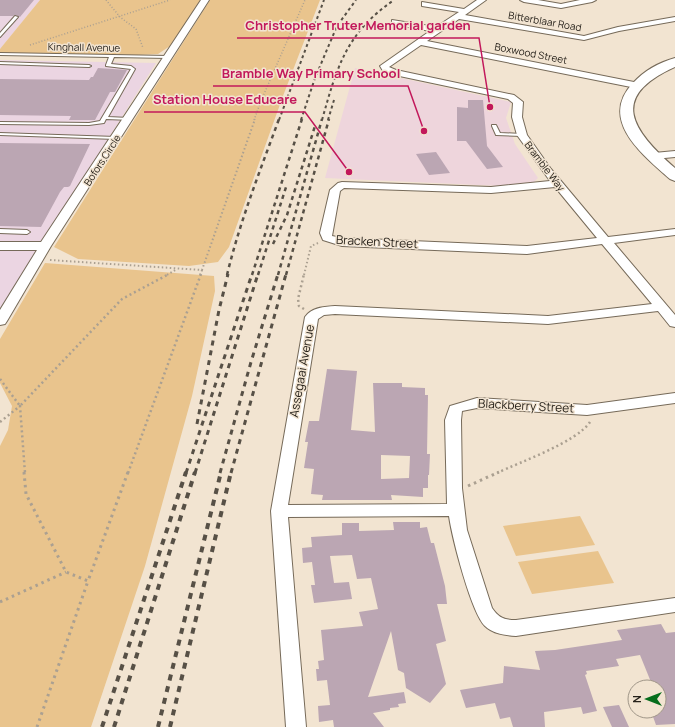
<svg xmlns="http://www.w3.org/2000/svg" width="675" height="727" font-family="Manrope,sans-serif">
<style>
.industrial{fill:#ebd5e2}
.education{fill:#eed5dc}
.green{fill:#e9c48d}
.building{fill:#bba6b3;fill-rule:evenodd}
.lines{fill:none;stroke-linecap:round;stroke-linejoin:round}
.lane-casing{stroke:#766a59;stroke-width:2}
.street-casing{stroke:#766a59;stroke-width:2}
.secondary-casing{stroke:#766a59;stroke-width:2}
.path-far3{stroke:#aba091;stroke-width:1.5;stroke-dasharray:1 2;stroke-linecap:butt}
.path-far2{stroke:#aba091;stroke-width:2;stroke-dasharray:1.5 2.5;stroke-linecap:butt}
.path-far1{stroke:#aba091;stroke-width:2.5;stroke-dasharray:2 3;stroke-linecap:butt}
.path{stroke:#aba091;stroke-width:3;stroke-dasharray:2.5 4;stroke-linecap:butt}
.lane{fill:#fff;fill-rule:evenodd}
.street{fill:#fff;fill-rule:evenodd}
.secondary{fill:#fff;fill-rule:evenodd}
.rail-far3{stroke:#575046;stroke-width:2;stroke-dasharray:3 3;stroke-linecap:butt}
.rail-far2{stroke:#575046;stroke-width:2.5;stroke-dasharray:4 4;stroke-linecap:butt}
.rail-far1{stroke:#575046;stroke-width:3;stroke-dasharray:5 5;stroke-linecap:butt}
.rail{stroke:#575046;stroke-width:4;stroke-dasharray:6 6;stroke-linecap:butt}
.labels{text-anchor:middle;stroke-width:3;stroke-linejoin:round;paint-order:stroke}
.far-street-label{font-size:10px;fill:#26211a;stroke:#f2e4d1}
.street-label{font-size:12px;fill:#26211a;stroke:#f2e4d1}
.leader{fill:none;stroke:#c2185b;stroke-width:1.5}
.callout-dot{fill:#c2185b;stroke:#f2e4d1;stroke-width:1.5}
.callout-label{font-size:13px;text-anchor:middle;font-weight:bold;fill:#c2185b;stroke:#f2e4d1;stroke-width:3;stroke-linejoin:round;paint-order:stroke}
</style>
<rect width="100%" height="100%" fill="#f2e4d1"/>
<g class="industrial">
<polygon points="0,0 40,0 0,49"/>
<polygon points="0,60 156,63 0,310"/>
</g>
<polygon class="education" points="355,68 511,102 506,118 515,144 538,178 534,182 500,186 325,178"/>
<g class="green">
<polygon points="40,0 201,0 170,46 158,54 138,55 0,54 0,49"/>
<polygon points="210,0 320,0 283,96 229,247 218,262 189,266 78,259 54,247"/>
<polygon points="45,263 214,276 215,291 192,396 145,566 91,727 0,727 0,446 8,430 12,406 0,383 0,339"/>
<polygon points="580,516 595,545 516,556 503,526"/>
<polygon points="598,551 614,583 532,594 518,562"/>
</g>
<g class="building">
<polygon points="0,0 34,0 20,17 15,15 13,16 0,16"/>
<polygon points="98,68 127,70 115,92 110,92 95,120 69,120 71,116 0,115 0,79 89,80 91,77 93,77"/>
<polygon points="468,100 483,100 487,146 503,167 487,169 466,141 457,141 457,107 468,108"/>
<polygon points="0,143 90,144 70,186 68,187 64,187 60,192 41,227 0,226"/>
<polygon points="436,152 450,173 429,175 416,154"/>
<path d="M327 369 357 371 351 430 375 432 373 383H402V387L425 388V395H428L427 454H430L429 475H428V488H423V497L391 495 392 500H322L323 495 311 494 314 469 304 468 308 442H305L309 421H319ZM381 455 410 456 409 478 381 479Z"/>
<polygon points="393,522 420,522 420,528 427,527 431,543 434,543 445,586 447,604 437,604 446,641 436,644 446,684 430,703 406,688 404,673 398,670 391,631 368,697 404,692 406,703 398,704 399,707 390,708 390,710 373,713 384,727 334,727 333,720 319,722 318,706 330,705 327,680 317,681 316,669 319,669 318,661 324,660 321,630 363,626 359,612 378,609 371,578 357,579 352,555 330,556 334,583 349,582 352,599 314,603 311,585 315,585 312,562 303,563 302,548 312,547 311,537 342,535 342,523 359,523 359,531 394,530"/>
<polygon points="661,624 666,633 675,632 675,724 656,725 651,711 659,711 659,687 653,687 640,655 616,659 619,666 586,671 587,674 585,675 597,711 583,714 581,707 544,712 545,727 513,727 510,717 500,719 495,703 466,708 460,690 503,683 504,666 540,670 535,651 555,650 622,640 617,630"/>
<polygon points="619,705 629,727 612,727 603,707"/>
</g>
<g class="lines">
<defs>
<g id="lane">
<polygon points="15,16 18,17 0,37 0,33"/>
<polygon points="0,53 168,56 170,57 168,58 114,57 111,64 131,66 135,69 108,117 129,118 131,118 131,120 106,119 104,123 89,125 0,124 0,122 89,123 100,121 131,69 106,66 106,65 109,57 0,55"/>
<polygon points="0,62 89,65 91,66 89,67 0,64"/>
<polygon points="492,125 496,125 500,133 522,134 524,135 522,136 496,135 492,126"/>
<polygon points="0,133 116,137 118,138 116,139 0,135"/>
<polygon points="0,229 27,230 30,232 27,234 0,233"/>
</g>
<g id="street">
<polygon points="201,0 209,0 51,246 7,321 5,324 0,325 0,310 37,250 0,250 0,242 41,242"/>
<path d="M477 0H486L465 15 584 36 618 27 675 17V21L619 31 584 40 459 19 427 41 639 83 641 85 639 87 636 88 421 45 389 67 396 70 514 95 523 102 522 117 527 135 551 169 608 237 675 229V235L614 243 675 315V327L670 326 658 311 548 324 335 314 324 315 318 319 288 505 447 504 445 420 450 406 477 398 587 405 675 393V403L587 415 477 408 462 411 461 420 462 488 467 530 492 608C499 618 504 620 516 620L675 598V612L516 636C505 635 493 634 485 626 471 612 452 537 449 516L288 517 306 727H286L271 511 305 317C312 307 324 307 335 306L548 316 652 304 602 244 527 254 342 246 323 240 320 233 330 190 338 183 342 182 491 187 550 181 517 135 512 117 513 103 508 99 390 74 383 71 380 66 430 31 392 24V20L436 27 459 12 422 6V2L464 9ZM555 187 597 238 527 246 342 238 332 236 340 191 344 188 491 193Z"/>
<polygon points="520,0 538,0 561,4 580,0 596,0 592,2 561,8 524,2"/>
<polygon points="675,151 675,157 654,159 649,156 654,153"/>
</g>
<path id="secondary" d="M675 58V67C608 97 632 130 675 168V181L670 179C643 155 598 120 633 83 644 71 660 62 675 58Z"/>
</defs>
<use href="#lane" class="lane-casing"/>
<use href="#street" class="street-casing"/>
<use href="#secondary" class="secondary-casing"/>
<g class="path-far3">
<polyline points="106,0 120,17 136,29 143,48"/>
<polyline points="30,45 170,0"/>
<polyline points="254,120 261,101 305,0"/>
</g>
<g class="path-far2">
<polyline points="50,260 202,270 255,119"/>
<polyline points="167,275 177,269"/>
<polyline points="200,275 202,270"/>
<polyline points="304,275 311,246 318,243"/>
</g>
<g class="path-far1">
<polyline points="304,309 299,306 298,299 304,274"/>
<polyline points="0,379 20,406 122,299 169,274"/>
<polyline points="0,422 20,406 25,473"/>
<polyline points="128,473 201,274"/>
<path d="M497 473C520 462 577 442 590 422"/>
</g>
<g class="path">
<polyline points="24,472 26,494 66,572 88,581 128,472"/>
<polyline points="468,486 499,472"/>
<polyline points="0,602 66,572"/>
<polyline points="37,727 88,581"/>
</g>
<use href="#lane" class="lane"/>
<use href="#street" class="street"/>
<use href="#secondary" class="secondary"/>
<g class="rail-far3">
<polyline points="279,120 324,0"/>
<polyline points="301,120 315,78 337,26 356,0"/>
<path d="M322 120C337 67 346 33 394 0"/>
<polyline points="328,120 334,100"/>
</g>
<g class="rail-far2">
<polyline points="273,244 287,215 315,126"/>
<path d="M227 275C240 221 260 171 279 119"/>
<polyline points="252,275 302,119"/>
<polyline points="258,275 287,184"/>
<polyline points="278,275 322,119"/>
<polyline points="286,275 329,119"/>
</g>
<g class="rail-far1">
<polyline points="197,424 219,310 228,274"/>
<polyline points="186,473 252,274"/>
<polyline points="195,473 258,274"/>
<polyline points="220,473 251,362 278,274"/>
<polyline points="231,473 286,274"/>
</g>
<g class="rail">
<polyline points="102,727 186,472"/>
<polyline points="114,727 195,472"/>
<polyline points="158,727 221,472"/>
<polyline points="170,727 231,472"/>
</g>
</g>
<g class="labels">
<g class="far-street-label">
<text transform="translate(545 21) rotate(10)" y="4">Bitterblaar Road</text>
<text transform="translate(84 47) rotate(1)" y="4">Kinghall Avenue</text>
<text transform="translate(531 53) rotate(11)" y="4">Boxwood Street</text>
<text transform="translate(102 160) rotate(-57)" y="4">Bofors Circle</text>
<text transform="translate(545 166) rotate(53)" y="4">Bramble Way</text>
</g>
<g class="street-label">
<text transform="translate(377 242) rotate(3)" y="4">Bracken Street</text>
<text transform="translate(302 371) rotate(-80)" y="4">Assegaai Avenue</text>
<text transform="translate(526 406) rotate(3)" y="4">Blackberry Street</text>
</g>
</g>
<path class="leader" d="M490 107L479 38H237M424 131L408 86H213M349 172L305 112H144"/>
<g class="callout-dot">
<circle cx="490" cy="107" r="4"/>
<circle cx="424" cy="131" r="4"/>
<circle cx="349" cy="172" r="4"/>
</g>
<g class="callout-label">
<text x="358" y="30">Christopher Truter Memorial garden</text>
<text x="311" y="78">Bramble Way Primary School</text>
<text x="225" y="104">Station House Educare</text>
</g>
<g transform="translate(647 699) rotate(270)"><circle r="19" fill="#f2e4d1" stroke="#a09688"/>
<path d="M0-3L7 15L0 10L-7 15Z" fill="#056d1b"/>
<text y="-6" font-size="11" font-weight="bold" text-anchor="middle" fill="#26211a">N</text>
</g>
</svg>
